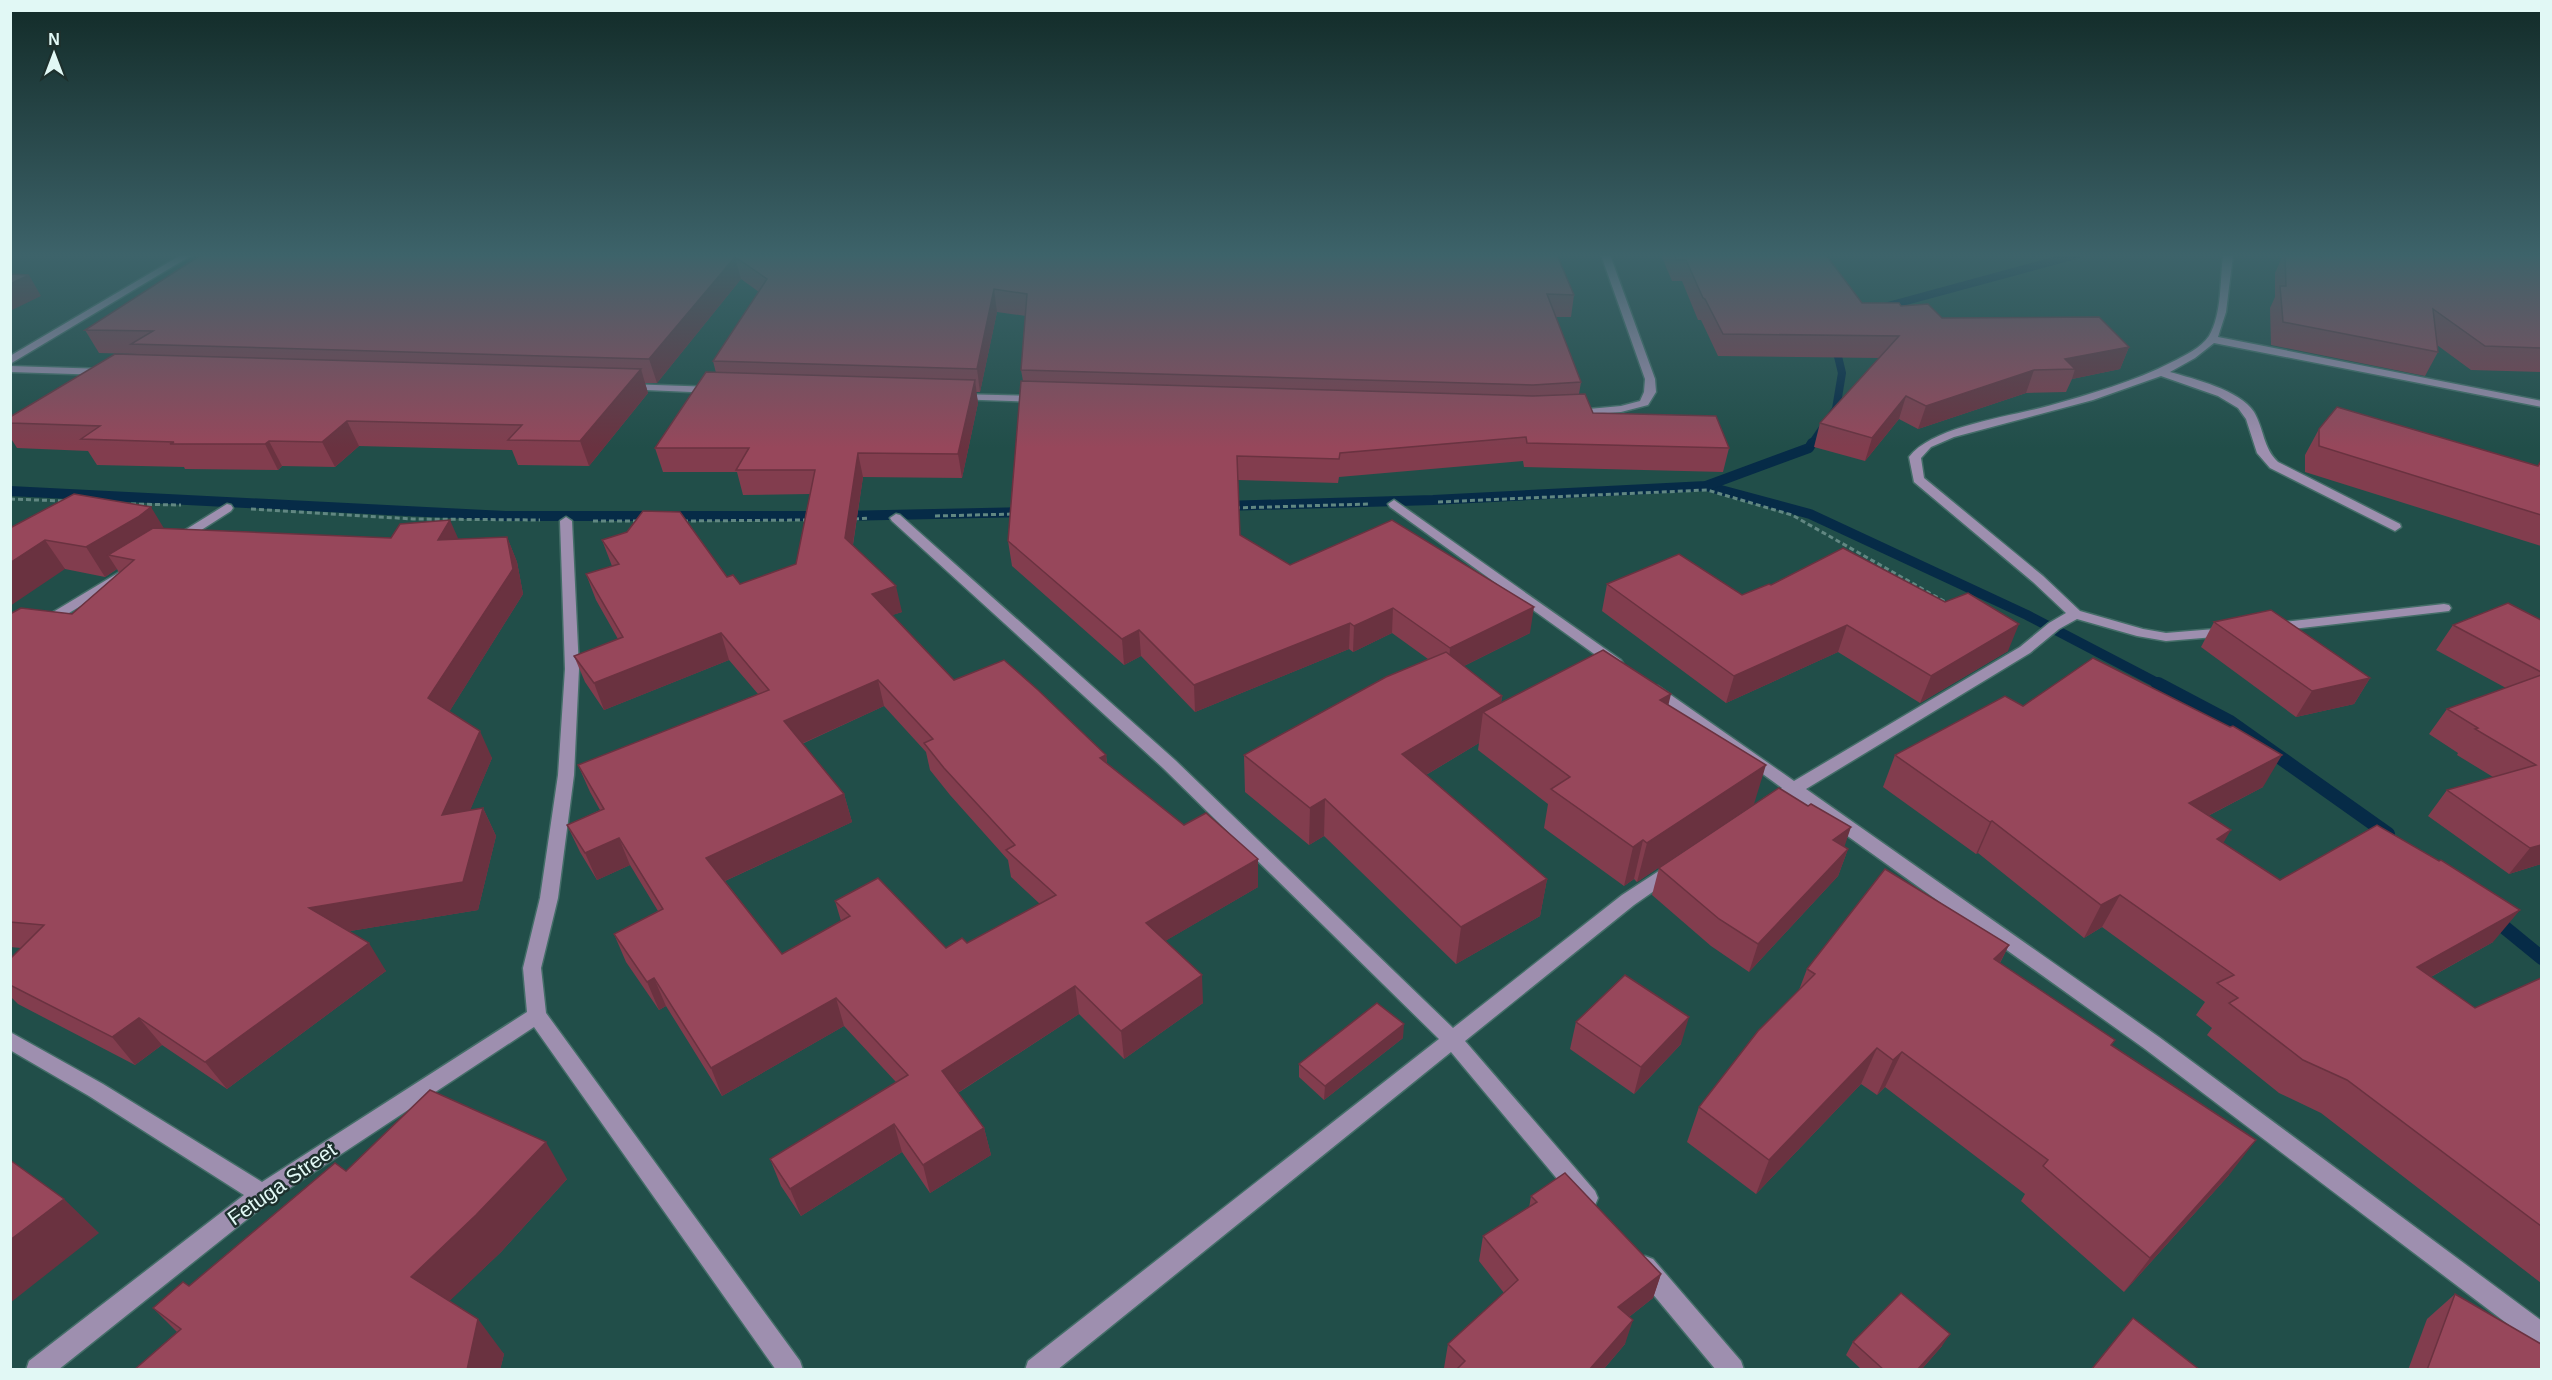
<svg xmlns="http://www.w3.org/2000/svg" width="2552" height="1380" font-family="Helvetica,sans-serif">
<style>
.lines{fill:none;stroke-linecap:round;stroke-linejoin:round}
.stream-far2{stroke:#062b47;stroke-width:8}
.stream-far1{stroke:#062b47;stroke-width:10}
.stream{stroke:#062b47;stroke-width:14}
.minor-casing{stroke:#446d68;stroke-width:3}
.path{stroke:#618782;stroke-width:3;stroke-dasharray:5 3;stroke-linecap:butt}
.minor{fill:#9e8faf;fill-rule:evenodd}
.wall{fill:#823d4e;fill-rule:evenodd}
.shaded-wall{fill:#6a3240}
.building{fill:#97475b;stroke:#6a3240;stroke-width:1.5;fill-rule:evenodd}
.labels{text-anchor:middle;stroke-width:5;stroke-linejoin:round;paint-order:stroke}
.near-street-label{font-size:21px;fill:#e1f8f5;stroke:#1d302d}
</style>
<rect width="100%" height="100%" fill="#214e49"/>
<g class="lines">
<g class="stream-far2">
<polyline points="1884,307 2076,255"/>
<polyline points="1811,445 1836,409 1842,373 1835,344"/>
</g>
<g class="stream-far1">
<polyline points="1706,486 1810,514 2027,615 2161,685"/>
<polyline points="10,491 505,516 820,516"/>
<polyline points="1224,506 1433,500 1706,486 1809,448 1812,443"/>
<polyline points="840,516 1027,512"/>
</g>
<g class="stream">
<polyline points="2158,684 2230,722 2388,834"/>
<polyline points="2493,918 2542,958"/>
</g>
<defs>
<g id="minor">
<polygon points="181,255 192,255 10,364 10,356"/>
<polygon points="1601,255 1610,255 1655,379 1656,392 1648,405 1621,412 1571,416 1567,415 1567,411 1621,406 1640,401 1644,392 1645,379"/>
<path d="M2223 255H2233L2226 312 2218 337 2542 401V407L2214 343 2195 358 2170 372C2194 379 2240 390 2254 412 2264 429 2263 448 2278 462L2400 524 2401 527 2395 531 2270 468 2257 453 2246 419 2238 408 2218 396 2161 376 2093 400 1954 437 1931 447 1921 458 1924 478 2043 576 2080 611 2143 629 2166 633 2227 628 2234 632 2227 636 2166 641 2137 636 2077 619 2059 629 2030 653 1806 789 2159 1037 2542 1321V1347L2534 1344 2145 1049 1793 797 1776 807H1764L1762 803 1764 799 1782 788 1646 689 1648 686H1658L1794 781 2020 647 2049 623 2066 613 2033 582 1914 482 1909 457C1933 426 2009 417 2048 406 2090 394 2133 382 2172 362 2184 356 2201 348 2209 336 2222 314 2220 280 2223 255Z"/>
<polygon points="10,366 105,369 110,372 105,375 10,372"/>
<polygon points="627,384 714,387 720,390 714,393 623,389 623,385"/>
<polygon points="957,394 1038,396 1044,399 1038,402 953,399 953,395"/>
<polygon points="1394,500 1621,660 1623,663 1621,666 1611,666 1390,507 1388,504"/>
<polygon points="227,504 231,505 233,508 231,511 181,543 171,543 169,540"/>
<polygon points="896,514 900,515 1175,760 1453,1028 1622,895 1665,867 1671,865 1677,867 1680,871 1677,875 1634,905 1465,1041 1595,1191 1598,1198 1595,1205 1587,1208 1579,1205 1451,1052 1057,1370 1025,1370 1028,1361 1439,1039 1163,768 892,521 890,518"/>
<polygon points="566,517 572,521 579,669 574,775 558,898 541,968 546,1013 800,1361 803,1370 776,1370 534,1027 270,1201 58,1370 26,1370 29,1361 244,1195 89,1096 10,1050 10,1032 103,1084 262,1182 527,1012 523,968 540,898 558,775 565,669 560,521"/>
<polygon points="123,570 128,571 130,574 128,577 10,649 10,638"/>
<polygon points="2444,604 2449,605 2451,608 2449,611 2274,631 2267,627 2274,623"/>
<polygon points="1645,1256 1653,1259 1741,1361 1744,1370 1716,1370 1637,1275 1634,1267 1637,1259"/>
</g>
</defs>
<use href="#minor" class="minor-casing"/>
<g class="path">
<polyline points="10,499 64,501"/>
<polyline points="1438,502 1707,490 1792,515 1949,604"/>
<polyline points="131,504 181,505"/>
<polyline points="1235,508 1368,504"/>
<polyline points="251,509 413,519 540,520"/>
<polyline points="935,516 1014,514"/>
<polyline points="854,519 870,518"/>
<polyline points="593,521 639,521"/>
<polyline points="683,521 807,520"/>
</g>
<use href="#minor" class="minor"/>
</g>
<g class="wall">
<path d="M201 255H1557L1574 295 1571 317H1556L1581 382 1579 394 1593 413 1729 448 1723 472 1524 467 1523 461 1339 477 1338 483 1238 480 1240 535 1290 565 1530 633 1464 666 1502 696 1501 703 1669 705 1754 804 1637 882 1634 879 1624 886 1544 828 1548 804 1478 750 1479 743 1426 775 1547 879 1540 916 1456 964 1324 836 1309 845 1245 792 1244 755 1428 659 1392 633 1353 652 1349 649 1195 712 1141 656 1124 665 1012 566 1008 541 1023 381 1021 370 1026 316 997 312 980 392H976L978 403 962 478 863 477 853 545 902 612 892 615 954 680 1106 755 1107 763 1258 887 1165 941 1203 1003 1124 1059 1079 1014 958 1093 984 1128 991 1155 930 1193 902 1152 801 1216 781 1186 770 1159 896 1082 844 1026 722 1096 666 1006 659 1010 626 962 614 934 658 911 630 865 597 880 580 852 567 825 600 810 590 792 578 765 758 694 729 660 604 710 585 682 574 656 618 639 596 600 586 574 612 566 602 540 727 577 740 584 796 564 810 494 743 495 737 472H663L655 448 716 373 713 361 759 292 741 279 657 383H645L648 393 589 466 518 465 512 450 359 446 335 467 282 466 278 470 185 469 184 467 97 465 88 451 17 448 10 437V417L137 354 99 353 85 330ZM884 706 926 752 930 770 950 795 1008 860 1011 877 1040 904 967 943 946 948 835 901 841 921 782 954 725 881 852 822 844 794 802 744Z"/>
<polygon points="1661,255 1826,255 1862,303 1901,306 1942,318 2129,347 2120,369 2072,379 2066,392 2026,393 1918,429 1899,419 1865,461 1814,447 1820,423 1879,358 1718,356 1701,320 1698,320 1682,281 1672,281"/>
<polygon points="2283,255 2541,255 2541,372 2471,370 2437,345 2438,352 2425,376 2271,345 2270,308 2275,297 2275,273"/>
<polygon points="2319,429 2538,466 2541,461 2541,546 2305,472 2305,455"/>
<polygon points="10,528 164,529 391,538 458,539 507,537 517,562 523,594 449,712 492,758 470,810 483,808 496,836 478,910 350,931 386,971 227,1089 162,1045 135,1065 18,1004 10,996 10,959 21,948 10,947 10,614 72,614 119,573 117,569 105,577 65,569"/>
<polygon points="1607,584 1742,595 1771,585 2008,651 1920,703 1838,652 1726,703 1602,611"/>
<polygon points="2541,620 2541,864 2509,874 2428,816 2447,790 2493,777 2457,755 2458,753 2429,734 2447,709 2506,688 2436,650 2453,625"/>
<polygon points="2214,622 2370,678 2354,704 2296,717 2201,647"/>
<polygon points="2023,706 2263,787 2208,816 2223,843 2280,880 2493,942 2431,977 2475,1008 2541,978 2541,1283 2321,1113 2279,1093 2207,1035 2212,1028 2196,1015 2205,1002 2102,927 2084,938 1978,853 1976,854 1883,787 1895,755"/>
<polygon points="1844,847 1848,849 1838,876 1749,972 1711,946 1652,895 1659,868"/>
<polygon points="2009,945 2000,963 2112,1046 2229,1175 2124,1292 2021,1201 2025,1194 1885,1087 1877,1095 1861,1084 1756,1194 1687,1142 1699,1107 1799,990 1807,969"/>
<polygon points="1576,1022 1681,1044 1634,1094 1570,1049"/>
<polygon points="1403,1038 1324,1100 1299,1077 1299,1064"/>
<polygon points="346,1171 567,1179 501,1252 449,1301 504,1354 500,1370 134,1370 177,1332 153,1308 189,1286"/>
<polygon points="1531,1196 1661,1274 1653,1298 1629,1317 1625,1344 1603,1370 1446,1370 1444,1368 1448,1344 1504,1293 1479,1261 1483,1236 1529,1208"/>
<polygon points="2455,1294 2541,1370 2408,1370 2427,1319"/>
<polygon points="1853,1342 1942,1346 1921,1370 1862,1370 1846,1355"/>
</g>
<g class="shaded-wall">
<polygon points="735,257 741,279 657,383 649,359"/>
<polygon points="29,275 41,296 10,311 10,284"/>
<polygon points="994,289 997,312 980,392 977,369"/>
<polygon points="2129,347 2120,369 2072,379 2075,369 2065,359"/>
<polygon points="641,369 648,393 589,466 580,441"/>
<polygon points="2034,370 2026,393 1918,429 1926,406"/>
<polygon points="975,380 978,403 962,478 958,454"/>
<polygon points="1906,396 1899,419 1865,461 1872,438"/>
<polygon points="347,421 359,446 335,467 322,442"/>
<polygon points="269,441 282,466 278,470 265,444"/>
<polygon points="858,453 863,477 850,563 845,538"/>
<polygon points="151,507 168,535 108,555 117,569 105,577 86,547"/>
<polygon points="450,520 461,545 438,540"/>
<polygon points="507,537 517,562 523,594 441,725 428,698"/>
<polygon points="45,540 65,569 10,606 10,563"/>
<polygon points="896,586 902,612 878,620 872,594"/>
<polygon points="1534,607 1530,633 1448,674 1450,648"/>
<polygon points="1393,608 1392,633 1353,652 1354,626"/>
<polygon points="1350,623 1349,649 1195,712 1194,685"/>
<polygon points="2019,624 2008,651 1920,703 1931,676"/>
<polygon points="1847,625 1838,652 1726,703 1734,676"/>
<polygon points="1139,630 1141,656 1124,665 1122,639"/>
<polygon points="721,633 729,660 604,710 594,683"/>
<polygon points="2370,678 2354,704 2296,717 2312,691"/>
<polygon points="878,680 884,706 792,748 784,721"/>
<polygon points="1671,694 1662,732 1660,700"/>
<polygon points="1502,696 1498,723 1483,712 1479,743 1399,791 1402,754"/>
<polygon points="480,731 492,758 457,842 442,815"/>
<polygon points="1106,755 1109,782 1100,758"/>
<polygon points="2282,755 2263,787 2171,835 2189,803"/>
<polygon points="1766,765 1754,804 1637,882 1647,843"/>
<polygon points="844,794 852,822 716,885 706,858"/>
<polygon points="1325,799 1324,836 1309,845 1310,808"/>
<polygon points="483,808 496,836 478,910 326,935 309,908"/>
<polygon points="1992,821 1978,853 1976,854 1990,822"/>
<polygon points="1851,827 1842,854 1833,840"/>
<polygon points="2231,830 2212,862 2217,839"/>
<polygon points="619,838 630,865 597,880 585,853"/>
<polygon points="1643,840 1634,879 1624,886 1633,847"/>
<polygon points="2541,845 2541,864 2509,874 2530,848"/>
<polygon points="1848,849 1838,876 1749,972 1758,944"/>
<polygon points="1258,859 1258,887 1148,951 1146,923"/>
<polygon points="1547,879 1540,916 1456,964 1461,927"/>
<polygon points="2120,895 2102,927 2084,938 2101,905"/>
<polygon points="2520,910 2493,942 2391,999 2417,967"/>
<polygon points="369,943 386,971 227,1089 205,1062"/>
<polygon points="2009,945 1991,980 1994,959"/>
<polygon points="1202,975 1203,1003 1124,1059 1121,1031"/>
<polygon points="654,978 666,1006 659,1010 647,982"/>
<polygon points="1075,986 1079,1014 948,1099 942,1071"/>
<polygon points="836,998 844,1026 722,1096 711,1068"/>
<polygon points="1689,1017 1681,1044 1634,1094 1641,1067"/>
<polygon points="139,1018 162,1045 135,1065 112,1037"/>
<polygon points="1404,1024 1403,1038 1324,1100 1325,1086"/>
<polygon points="1877,1048 1861,1084 1756,1194 1769,1160"/>
<polygon points="1902,1052 1885,1087 1877,1095 1893,1060"/>
<polygon points="894,1124 902,1152 801,1216 790,1189"/>
<polygon points="984,1128 991,1155 930,1193 923,1165"/>
<polygon points="2256,1140 2229,1175 2124,1292 2150,1258"/>
<polygon points="546,1142 567,1179 501,1252 438,1312 411,1277"/>
<polygon points="64,1199 99,1233 10,1303 10,1240"/>
<polygon points="1661,1274 1653,1298 1611,1331 1618,1307"/>
<polygon points="478,1319 504,1354 500,1370 467,1370"/>
<polygon points="1633,1320 1625,1344 1603,1370 1589,1370"/>
<polygon points="1950,1334 1942,1346 1921,1370 1917,1370"/>
</g>
<g class="building">
<polygon points="201,255 1557,255 1574,295 1547,294 1581,382 1533,385 1021,370 1027,294 994,289 977,369 713,361 767,279 735,257 649,359 131,344 153,331 85,330"/>
<polygon points="1674,255 1826,255 1862,303 1899,303 1901,306 1928,304 1942,318 2099,317 2129,347 2065,359 2075,369 2034,370 1926,406 1906,396 1872,438 1820,423 1899,336 1723,334 1705,299 1703,298 1686,260 1676,260"/>
<polygon points="2285,255 2309,255 2322,257 2321,255 2541,255 2541,348 2485,346 2433,309 2438,352 2283,322 2280,286 2286,286"/>
<polygon points="10,274 29,275 10,284"/>
<polygon points="115,354 641,369 580,441 508,440 522,425 347,421 322,442 269,441 265,444 170,444 174,442 81,439 100,426 10,423 10,417"/>
<path d="M706 372 975 380 958 454 858 453 845 538 896 586 872 594 954 680 1004 660 1038 690 1106 755 1100 758 1184 825 1206 813 1258 859 1146 923 1202 975 1121 1031 1075 986 942 1071 984 1128 923 1165 894 1124 790 1189 770 1159 908 1075 836 998 711 1068 654 978 647 982 614 934 663 909 619 838 585 853 567 825 604 809 578 765 769 690 721 633 594 683 574 656 623 637 586 574 619 564 602 540 627 532 643 511 680 512 727 577 733 575 740 584 796 564 815 470H736L749 448H655ZM878 680 933 739 924 743 944 768 1015 845 1006 850 1056 895 967 943 962 938 946 948 878 878 835 901 850 916 782 954 706 858 844 794 784 721Z"/>
<polygon points="1021,381 1533,396 1585,394 1593,413 1716,416 1729,448 1527,443 1526,437 1340,453 1339,459 1237,456 1240,535 1290,565 1392,520 1534,607 1450,648 1393,608 1354,626 1350,623 1194,685 1139,630 1122,639 1008,541"/>
<polygon points="2337,407 2538,466 2541,461 2541,515 2319,446 2319,429"/>
<polygon points="74,494 151,507 138,517 86,547 45,540 10,563 10,528"/>
<polygon points="450,520 438,540 507,537 513,569 428,698 480,731 442,815 483,808 463,882 309,908 369,943 205,1062 139,1018 112,1037 10,985 10,959 44,925 10,922 10,614 21,608 72,614 134,560 108,555 153,528 391,538 400,524"/>
<polygon points="1843,548 1945,602 1968,593 2019,624 1931,676 1847,625 1734,676 1607,584 1679,554 1742,595 1769,584 1771,585"/>
<polygon points="2508,603 2541,620 2541,672 2453,625"/>
<polygon points="2271,610 2370,678 2312,691 2214,622"/>
<polygon points="1603,650 1671,694 1660,700 1766,765 1647,843 1643,840 1633,847 1551,789 1570,777 1483,712"/>
<polygon points="1446,652 1502,696 1402,754 1547,879 1461,927 1325,799 1310,808 1244,755 1386,677"/>
<polygon points="2093,658 2230,727 2233,726 2282,755 2189,803 2231,830 2217,839 2280,880 2377,825 2439,861 2441,860 2520,910 2417,967 2475,1008 2541,978 2541,1226 2347,1080 2303,1060 2229,1003 2238,998 2217,983 2234,975 2120,895 2101,905 1992,821 1990,822 1895,755 2005,696 2023,706"/>
<polygon points="2541,675 2541,845 2530,848 2447,790 2536,765 2475,729 2478,728 2447,709"/>
<polygon points="1779,788 1808,806 1811,804 1851,827 1833,840 1848,849 1758,944 1719,919 1659,868"/>
<polygon points="1885,869 2009,945 1994,959 2115,1040 2111,1045 2256,1140 2150,1258 2043,1166 2048,1160 1902,1052 1893,1060 1877,1048 1769,1160 1699,1107 1758,1031 1815,974 1807,969"/>
<polygon points="1625,975 1689,1017 1641,1067 1576,1022"/>
<polygon points="1377,1003 1404,1024 1325,1086 1299,1064"/>
<polygon points="430,1090 546,1142 476,1215 411,1277 478,1319 467,1370 134,1370 181,1329 153,1308 183,1282 189,1286 335,1163 346,1171"/>
<polygon points="10,1160 64,1199 10,1240"/>
<polygon points="1565,1173 1661,1274 1618,1307 1633,1320 1589,1370 1456,1370 1465,1361 1448,1344 1518,1280 1483,1236 1537,1202 1531,1196"/>
<polygon points="1901,1293 1950,1334 1917,1370 1884,1370 1853,1342"/>
<polygon points="2455,1294 2541,1344 2541,1370 2427,1370"/>
<polygon points="2133,1318 2200,1370 2091,1370"/>
</g>
<linearGradient id="sky" x2="0" y2="1"><stop stop-color="#122b28"/><stop offset="0.57" stop-color="#3d636a"/><stop offset="1" stop-color="#3d636a" stop-opacity="0"/></linearGradient>
<rect width="2552" height="448" fill="url(#sky)"/>
<g class="labels">
<g class="near-street-label">
<text transform="translate(282 1184) rotate(-35)" y="7">Fetuga Street</text>
</g>
</g>
<rect width="2552" height="1380" fill="none" stroke="#e1f8f5" stroke-width="24"/>
<g transform="translate(54 54)" stroke="#1d302d" stroke-width="4.5" paint-order="stroke">
<path d="M0-4.5L10 22L0 15L-10 22Z" fill="#e1f8f5"/>
<text y="-9" font-size="16" font-weight="bold" text-anchor="middle" fill="#e1f8f5">N</text>
</g>
</svg>
